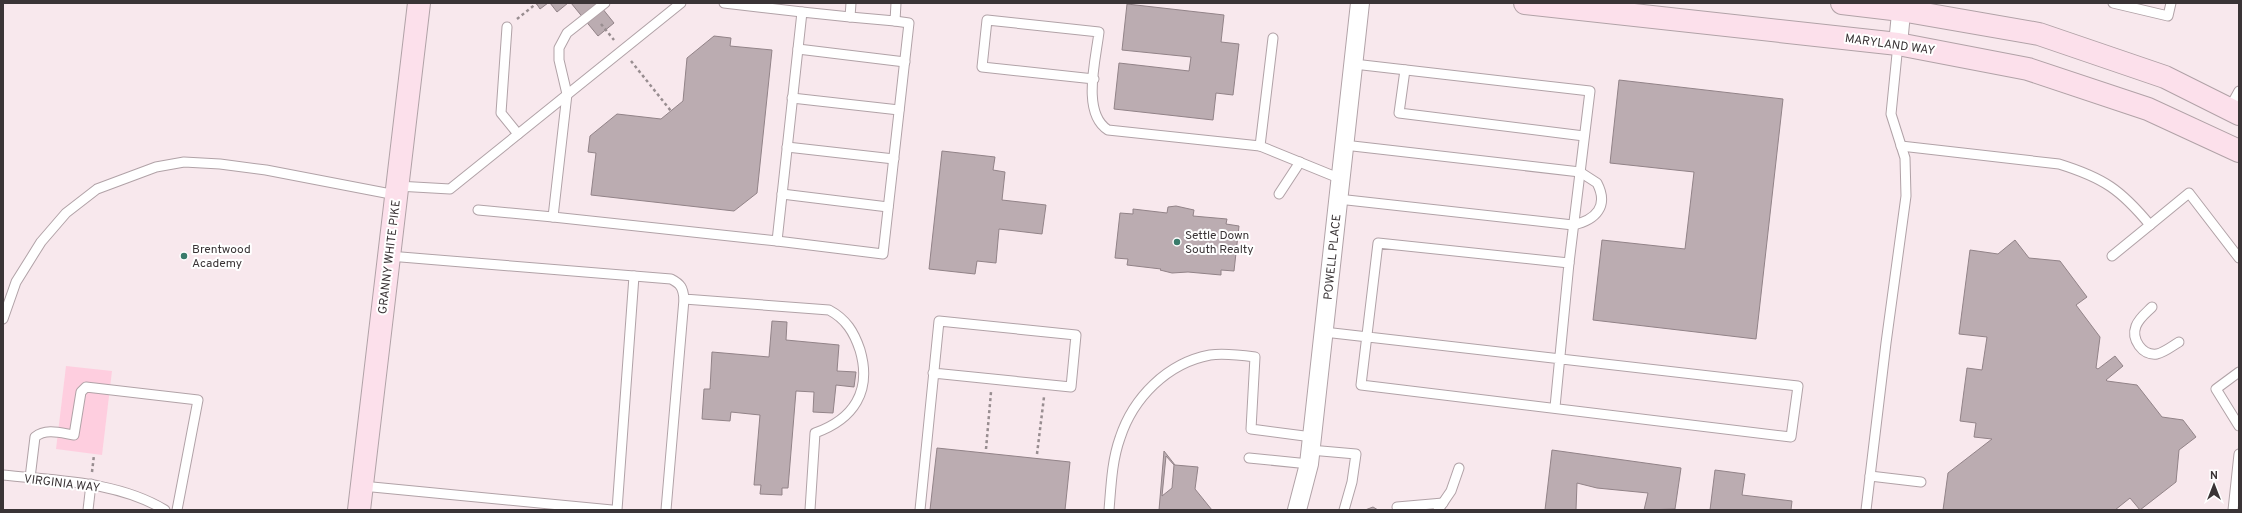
<svg xmlns="http://www.w3.org/2000/svg" width="2242" height="513" font-family="Overpass,sans-serif">
<style>
.green{fill:#fecedf}
.building{fill:#bbacb1;stroke:#928388;fill-rule:evenodd}
.lines{fill:none;stroke-linecap:round;stroke-linejoin:round}
.service-casing{stroke:#b1a2a7;stroke-width:11}
.minor-casing{stroke:#b1a2a7;stroke-width:20}
.secondary-casing{stroke:#b1a2a7;stroke-width:24}
.path{stroke:#988d90;stroke-width:2.5;stroke-dasharray:3 3;stroke-linecap:butt}
.service{stroke:#fff;stroke-width:9}
.minor{stroke:#fff;stroke-width:18}
.secondary{stroke:#fce0eb;stroke-width:22}
.poi-dot{fill:#397b6b;stroke:#fff;stroke-width:1.5}
.labels{text-anchor:middle;stroke-width:4;stroke-linejoin:round;paint-order:stroke}
.street-label{font-size:12px;fill:#3a3436;stroke:#fff}
.poi-label{font-size:12px;fill:#3a3436;stroke:#fff;text-anchor:start}
</style>
<rect width="100%" height="100%" fill="#f8e8ed"/>
<polygon class="green" points="66,366 112,371 102,455 56,449"/>
<g class="building">
<polygon points="536,3 548,3 540,9"/>
<polygon points="550,3 568,3 557,12"/>
<polygon points="571,3 598,3 614,23 598,36"/>
<polygon points="1127,4 1224,15 1221,42 1239,44 1233,95 1216,93 1213,120 1114,109 1119,63 1189,71 1191,57 1122,50"/>
<polygon points="714,36 731,38 730,46 772,50 757,193 734,211 591,195 596,153 588,152 590,136 617,114 661,119 683,101 687,58"/>
<polygon points="1619,80 1783,99 1756,339 1593,320 1602,240 1685,249 1694,172 1610,163"/>
<polygon points="942,151 995,157 993,170 1005,172 1002,200 1046,205 1042,234 999,229 996,263 977,261 975,274 929,269"/>
<polygon points="1176,206 1194,210 1193,216 1227,219 1226,224 1239,226 1234,271 1221,270 1221,275 1188,272 1172,273 1160,270 1161,269 1127,265 1128,259 1115,258 1120,213 1133,214 1133,209 1167,213 1168,207"/>
<polygon points="2015,240 2029,258 2060,261 2087,297 2076,305 2100,337 2096,368 2098,369 2115,356 2123,366 2106,380 2107,381 2137,385 2162,417 2183,420 2196,437 2179,450 2176,482 2140,510 2130,498 2115,510 1943,510 1948,473 1992,439 1974,437 1976,423 1960,421 1967,368 1982,370 1987,337 1959,334 1970,250 1998,254"/>
<polygon points="772,321 787,322 786,340 839,345 837,371 856,372 854,387 836,385 833,413 813,412 814,392 796,391 788,488 782,488 782,495 760,494 761,485 754,485 760,415 731,412 730,421 702,419 704,389 710,389 712,352 769,357"/>
<polygon points="937,448 1070,462 1065,510 930,510"/>
<polygon points="1552,450 1681,468 1675,509 1644,510 1648,493 1597,488 1577,483 1576,510 1545,510"/>
<path d="M1164 451 1175 465 1198 467 1195 489 1212 510H1159ZM1166 456 1174 465 1172 488 1162 496Z"/>
<polygon points="1715,470 1745,474 1742,495 1792,501 1791,510 1710,510"/>
<polygon points="1373,507 1378,510 1365,510"/>
</g>
<g class="lines">
<defs>
<g id="service">
<polyline points="605,3 567,33 559,48 559,60 567,94 553,217 777,241 802,12 850,17"/>
<polyline points="724,3 802,12"/>
<polyline points="851,3 850,17 895,21 896,3"/>
<polyline points="2113,3 2168,16 2171,3"/>
<polyline points="507,27 501,113 518,134"/>
<polyline points="1273,38 1260,146 1341,179"/>
<polyline points="798,49 905,62"/>
<polyline points="1354,64 1590,91 1569,263"/>
<polyline points="1405,70 1399,113 1584,136"/>
<path d="M1094 79 982 67 987 20 1099 32C1096 59 1081 113 1108 130L1260 146"/>
<polyline points="792,98 899,110"/>
<polyline points="2229,109 2239,91"/>
<path d="M1901 146 2059 164C2104 178 2121 190 2150 225L2189 193 2239 258"/>
<polyline points="787,147 894,159"/>
<polyline points="397,186 450,189 681,3"/>
<polyline points="782,194 888,207"/>
<polyline points="1279,194 1300,162"/>
<path d="M1338 199 1573 225C1596 220 1609 206 1597 183L1580 172 1344 145"/>
<polyline points="478,210 553,217"/>
<polyline points="777,241 883,254 909,23 895,21"/>
<path d="M389 256 671 279C681 284 683 288 684 299L829 310C846 319 854 332 860 350 872 391 854 419 815 433L810 510"/>
<polyline points="2112,256 2150,225"/>
<path d="M2152 307C2146 313 2139 318 2136 326 2131 339 2142 356 2157 354 2165 352 2172 346 2179 342"/>
<polyline points="3,319 16,282 41,242 66,213 97,189 156,167 184,162 220,164 266,170 396,195"/>
<path d="M1324 332C1482 350 1640 368 1798 386L1791 437 1361 385 1378 243 1569 263 1555 407"/>
<polyline points="2239,372 2216,389 2239,426"/>
<polyline points="1310,450 1356,454 1352,482 1344,510"/>
<polyline points="1249,458 1309,464"/>
<path d="M3 475C57 481 117 481 165 510"/>
<polyline points="1870,476 1921,482"/>
<path d="M30 478 35 437C46 428 61 433 74 435L81 392 86 387 198 400 177 510"/>
<polyline points="362,486 612,510"/>
<polyline points="1397,507 1443,503"/>
<polyline points="88,510 91,484"/>
<polyline points="617,510 634,276"/>
<polyline points="666,510 684,299"/>
<polyline points="920,510 939,321 1076,335 1071,387 933,373"/>
<path d="M1109 510C1111 486 1112 460 1120 438 1133 398 1167 363 1210 355 1225 353 1240 355 1255 357L1251 429 1312 437"/>
<polyline points="1438,510 1451,491 1459,468"/>
<polyline points="1866,510 1886,343 1906,196 1905,158 1891,114 1898,44"/>
<polyline points="2233,510 2239,454"/>
</g>
<g id="minor">
<polyline points="1898,44 1902,3"/>
<polyline points="1297,510 1309,464 1360,3"/>
</g>
<g id="secondary">
<polyline points="1525,3 1898,44 2028,69 2148,109 2239,151"/>
<polyline points="1842,3 1901,10 2039,34 2165,77 2239,114"/>
<polyline points="359,510 419,3"/>
</g>
</defs>
<use href="#service" class="service-casing"/>
<use href="#minor" class="minor-casing"/>
<use href="#secondary" class="secondary-casing"/>
<g class="path">
<polyline points="517,19 537,3"/>
<polyline points="601,24 614,40"/>
<polyline points="631,61 671,111"/>
<polyline points="986,449 991,392"/>
<polyline points="1037,454 1044,397"/>
<polyline points="92,472 94,455"/>
</g>
<use href="#service" class="service"/>
<use href="#minor" class="minor"/>
<use href="#secondary" class="secondary"/>
</g>
<g class="poi-dot">
<circle cx="1177" cy="242" r="4"/>
<circle cx="184" cy="256" r="4"/>
</g>
<g class="labels">
<g class="street-label">
<text transform="translate(1890 44) rotate(8)" y="4">MARYLAND WAY</text>
<text transform="translate(389 257) rotate(-83)" y="4">GRANNY WHITE PIKE</text>
<text transform="translate(1332 257) rotate(-84)" y="4">POWELL PLACE</text>
<text transform="translate(62 483) rotate(7)" y="4">VIRGINIA WAY</text>
</g>
<g class="poi-label">
<text x="1185" y="239">Settle Down<tspan x="1185" dy="14">South Realty</tspan></text>
<text x="192" y="253">Brentwood<tspan x="192" dy="14">Academy</tspan></text>
</g>
</g>
<rect width="2242" height="513" fill="none" stroke="#3a3436" stroke-width="8"/>
<g transform="translate(2214 485)" stroke="#ffffff" stroke-width="3" paint-order="stroke">
<path d="M0-3L7 15L0 10L-7 15Z" fill="#3a3436"/>
<text y="-6" font-size="11" font-weight="bold" text-anchor="middle" fill="#3a3436">N</text>
</g>
</svg>
